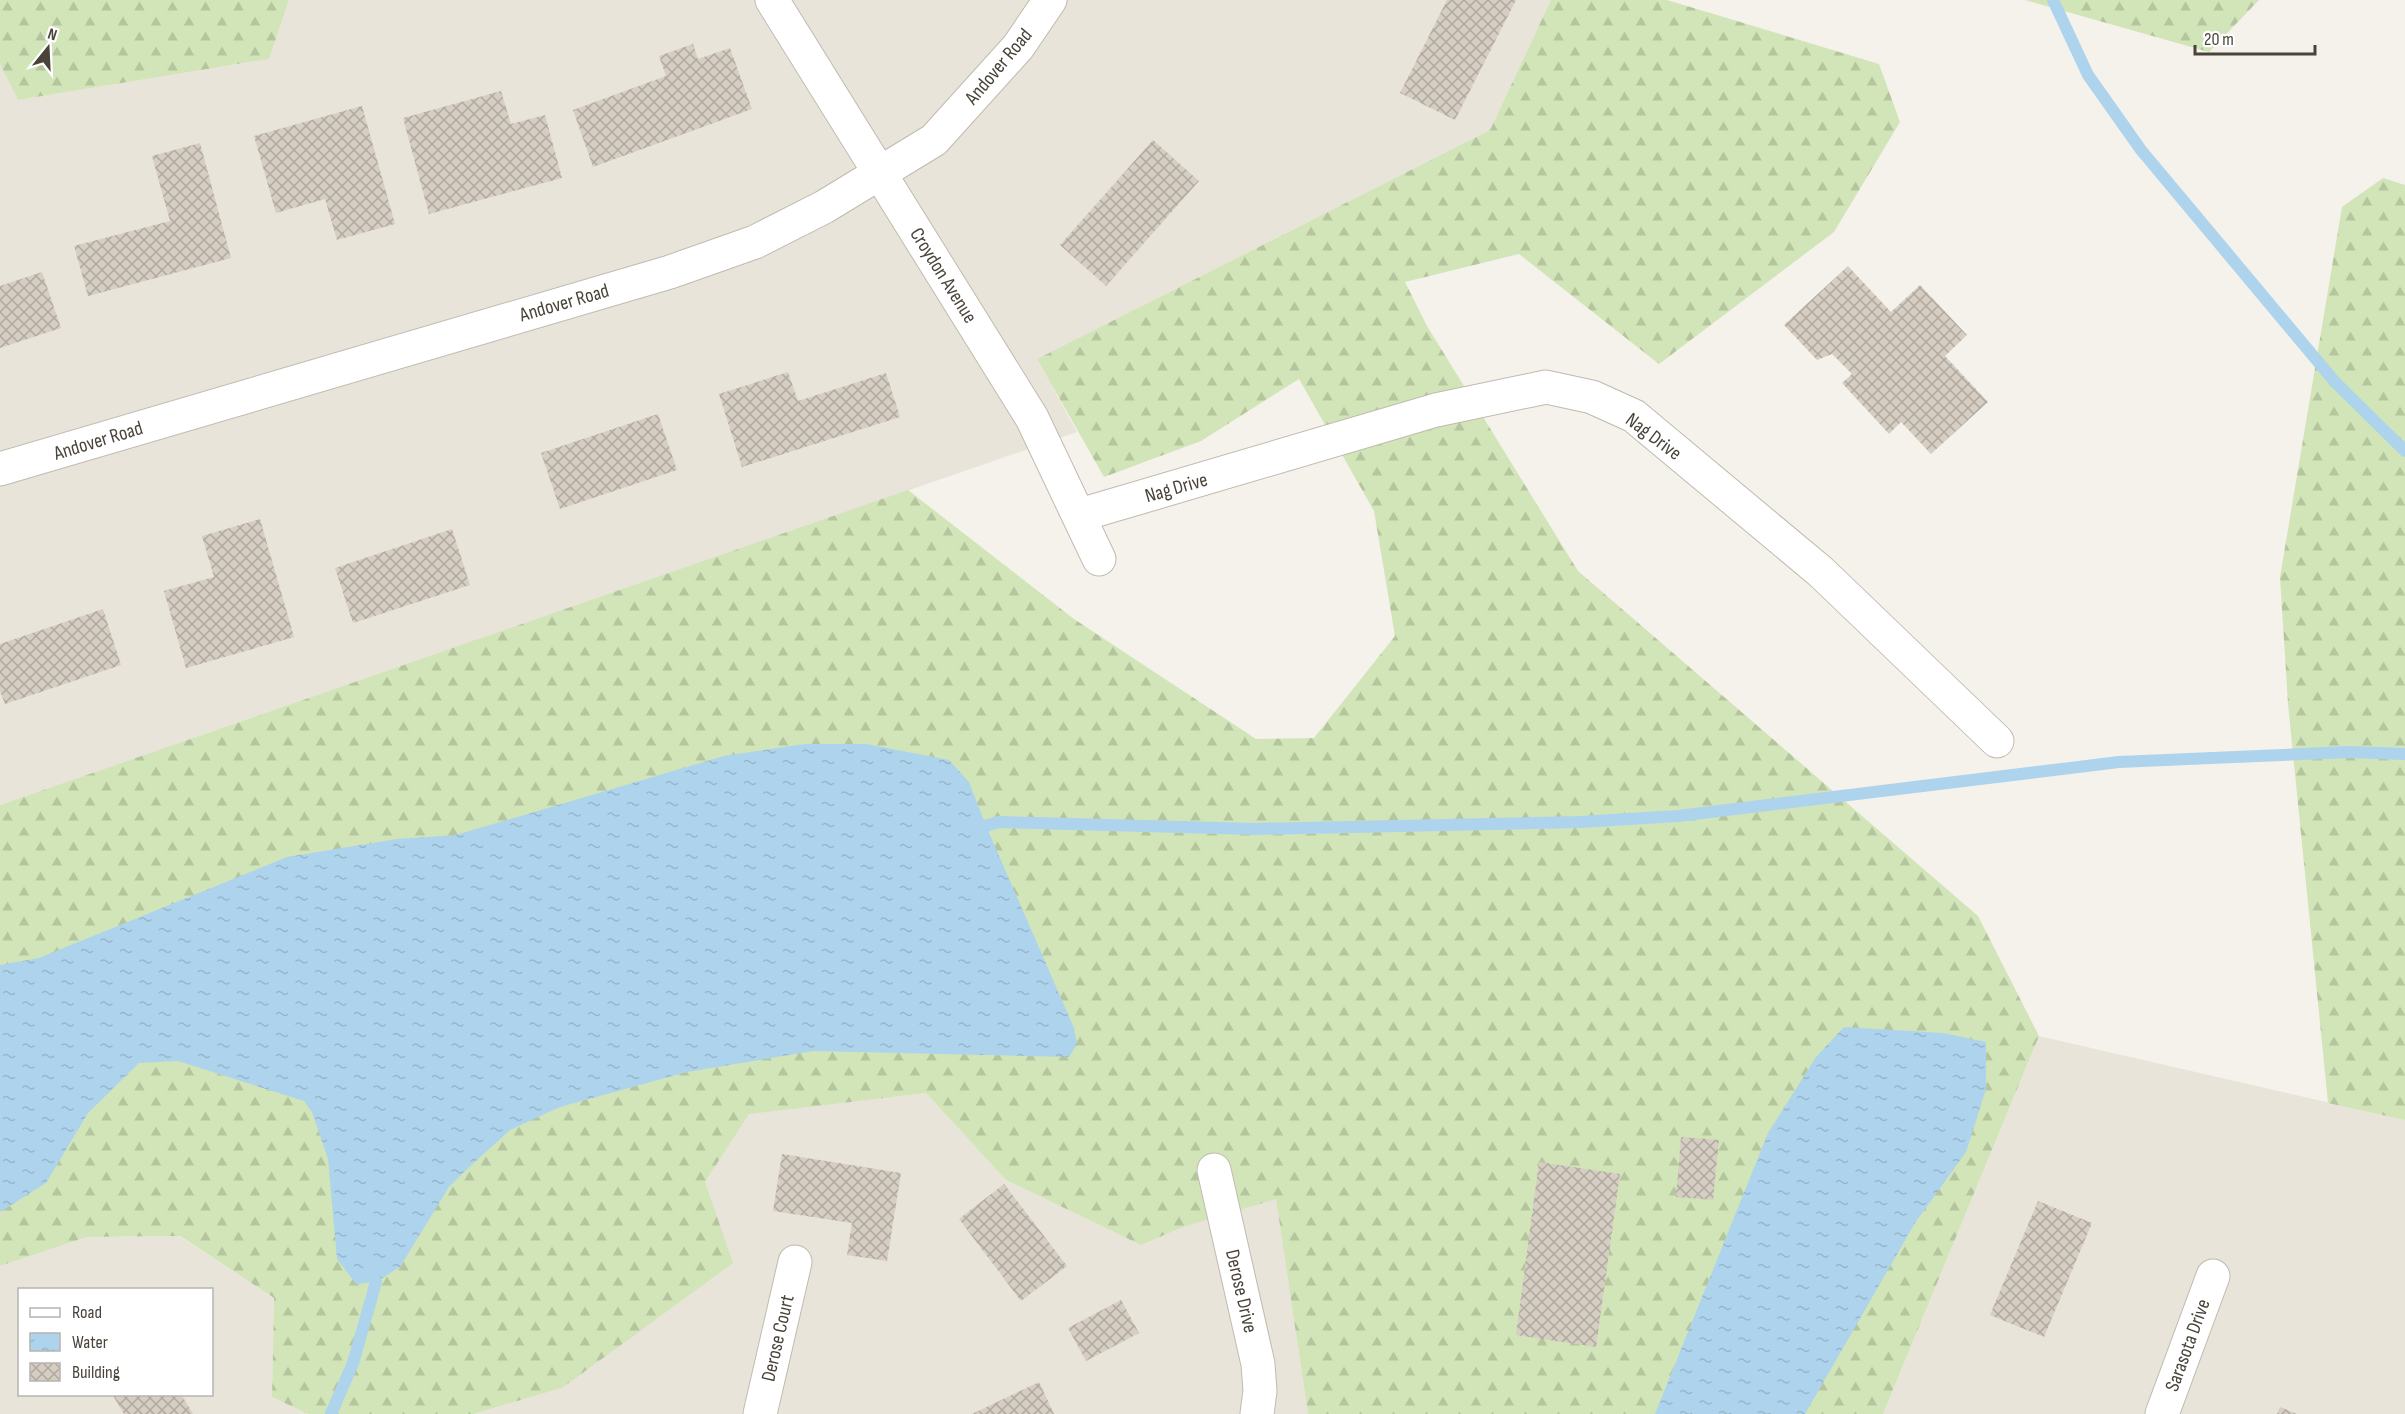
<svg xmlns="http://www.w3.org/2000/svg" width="2405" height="1414" font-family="'Sofia Sans Condensed',sans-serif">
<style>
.residential{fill:#e8e4da;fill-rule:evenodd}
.forest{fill:url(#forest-firs)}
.water{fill:url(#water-ripples)}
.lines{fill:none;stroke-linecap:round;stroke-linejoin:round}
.stream{stroke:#aed3ec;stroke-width:12}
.building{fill:url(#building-cross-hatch)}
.minor-casing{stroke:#c0baaf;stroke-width:35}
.minor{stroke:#fff;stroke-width:33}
.labels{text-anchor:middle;stroke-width:5;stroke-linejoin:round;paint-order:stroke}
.street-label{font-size:20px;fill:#49433a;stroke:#fff}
</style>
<defs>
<pattern id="forest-firs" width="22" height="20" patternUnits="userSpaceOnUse" patternTransform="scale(1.5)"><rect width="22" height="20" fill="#d1e5b8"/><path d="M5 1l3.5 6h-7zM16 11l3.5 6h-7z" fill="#b5c69f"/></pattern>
<pattern id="water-ripples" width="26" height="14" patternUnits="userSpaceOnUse" patternTransform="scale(1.5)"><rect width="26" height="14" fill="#aed3ec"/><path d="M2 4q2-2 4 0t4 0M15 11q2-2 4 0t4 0" fill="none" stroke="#97b6cb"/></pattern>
<pattern id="building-cross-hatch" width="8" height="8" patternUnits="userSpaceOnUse" patternTransform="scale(1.5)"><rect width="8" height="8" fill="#d6cec2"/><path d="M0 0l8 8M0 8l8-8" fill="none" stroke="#b0a99f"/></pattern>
</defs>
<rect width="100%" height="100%" fill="#f5f2ec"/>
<g class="residential">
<polygon points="289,0 1551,0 1490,130 1037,359 1077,432 0,805 0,64 18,100 269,59"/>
<polygon points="2039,1036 2405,1120 2405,1414 1883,1414"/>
<polygon points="926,1093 1006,1180 1141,1245 1183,1227 1276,1198 1308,1414 473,1414 562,1388 705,1182 749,1113"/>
<path d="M179 1236 274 1298 272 1397 308 1414H0V1266L87 1237ZM20 1290H212V1394H20Z"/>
</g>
<g class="forest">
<polygon points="0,0 289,0 269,59 18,100 0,64"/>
<polygon points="1551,0 1667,0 1879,64 1900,122 1834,232 1659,364 1519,254 1405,282 1427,326 1578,571 1978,916 2039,1036 1883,1414 1308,1414 1276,1199 1183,1227 1141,1245 1006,1180 926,1093 749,1114 705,1182 733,1263 562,1388 473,1414 308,1414 272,1397 274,1298 180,1236 87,1237 0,1266 0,805 908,490 1074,619 1256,739 1314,738 1395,636 1374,511 1299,379 1201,441 1104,477 1037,359 1490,130"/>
<polygon points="2025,0 2259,0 2209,52"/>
<polygon points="2383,178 2405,185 2405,1120 2328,1103 2288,704 2280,577 2342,207"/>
</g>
<g class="water">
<polygon points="805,744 866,744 949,760 969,782 986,826 1074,1028 1077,1044 1069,1057 813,1051 687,1072 560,1107 510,1130 466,1170 449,1187 400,1267 376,1282 356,1284 337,1259 328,1159 312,1112 304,1101 178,1061 139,1063 88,1113 46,1183 0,1212 0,965 39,958 287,857 397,839 456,835 724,756"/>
<polygon points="1844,1027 1943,1033 1986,1042 1986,1089 1966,1152 1915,1223 1805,1414 1655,1414 1768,1133 1816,1057"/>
</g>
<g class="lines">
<g class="stream">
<polyline points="2053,0 2088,75 2141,150 2335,382 2405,451"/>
<polyline points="972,822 986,826 998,822 1254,829 1580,822 1678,816 2119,762 2349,752 2405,754"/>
<polyline points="331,1414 353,1363 376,1282 369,1268"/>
</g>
</g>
<g class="building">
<polygon points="1447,0 1516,0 1455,120 1400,93"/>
<polygon points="693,44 698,59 730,48 752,109 593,167 573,110 666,76 659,56"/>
<polygon points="501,91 511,124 545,115 562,178 429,214 403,118"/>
<polygon points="362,106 395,224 337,240 325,199 276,213 254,136"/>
<polygon points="1153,140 1199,181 1106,286 1060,245"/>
<polygon points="200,143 231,258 88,296 74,246 170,221 152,156"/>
<polygon points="1848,266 1891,312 1920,285 1967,335 1945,356 1988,402 1931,454 1901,422 1889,434 1842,383 1852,374 1832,354 1817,360 1784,325"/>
<polygon points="42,272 61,328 0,348 0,286"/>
<polygon points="788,372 798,401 886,373 900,417 742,467 719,394"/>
<polygon points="658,414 677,470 560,509 541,453"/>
<polygon points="260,519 294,637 186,668 164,591 214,577 202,536"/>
<polygon points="452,529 470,585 353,623 335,568"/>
<polygon points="103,609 121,665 5,704 0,691 0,644"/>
<polygon points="1681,1137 1719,1140 1713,1200 1676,1197"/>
<polygon points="782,1154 901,1173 887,1261 847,1255 852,1223 773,1211"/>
<polygon points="1539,1162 1620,1174 1596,1347 1516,1335"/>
<polygon points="1004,1184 1067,1266 1021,1301 959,1219"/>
<polygon points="2038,1201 2092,1223 2044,1337 1990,1315"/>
<polygon points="1121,1300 1139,1333 1086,1361 1068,1328"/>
<polygon points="1039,1382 1054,1414 972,1414"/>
<polygon points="112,1394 181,1394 193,1414 124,1414"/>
<polygon points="2280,1407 2297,1414 2277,1414"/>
</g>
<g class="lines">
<defs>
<g id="minor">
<polyline points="772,0 1032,418 1099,559"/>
<polyline points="0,469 670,272 755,242 824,207 934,140 1018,47 1050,0"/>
<polyline points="1080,515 1436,410 1546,387 1592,397 1634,416 1821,572 1997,741"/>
<polyline points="1214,1170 1258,1364 1260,1391 1257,1414"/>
<polyline points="760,1414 795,1262"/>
<polyline points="2162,1414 2213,1276"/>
</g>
</defs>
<use href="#minor" class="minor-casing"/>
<use href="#minor" class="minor"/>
</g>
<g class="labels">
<g class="street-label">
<text transform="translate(998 66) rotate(-50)" y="7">Andover Road</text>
<text transform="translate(944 275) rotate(58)" y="7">Croydon Avenue</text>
<text transform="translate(564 302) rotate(-16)" y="7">Andover Road</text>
<text transform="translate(1654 436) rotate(37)" y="7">Nag Drive</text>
<text transform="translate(98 440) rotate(-17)" y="7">Andover Road</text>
<text transform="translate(1176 487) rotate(-16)" y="7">Nag Drive</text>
<text transform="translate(1242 1291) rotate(77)" y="7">Derose Drive</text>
<text transform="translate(777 1338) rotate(-77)" y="7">Derose Court</text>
<text transform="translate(2187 1345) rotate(-70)" y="7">Sarasota Drive</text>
</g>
</g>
<rect x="18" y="1288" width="195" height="108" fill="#ffffff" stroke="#b6b4b0" stroke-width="1.5"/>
<rect x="30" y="1308" width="30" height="9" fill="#ffffff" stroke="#b6b4b0" stroke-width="1.5"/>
<text x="72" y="1318" font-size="18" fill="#49433a">Road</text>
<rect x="30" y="1333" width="30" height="18" fill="url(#water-ripples)" stroke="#b6b4b0" stroke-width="1.5"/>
<text x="72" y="1348" font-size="18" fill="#49433a">Water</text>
<rect x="30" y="1363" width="30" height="18" fill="url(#building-cross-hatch)" stroke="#b6b4b0" stroke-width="1.5"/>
<text x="72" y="1378" font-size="18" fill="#49433a">Building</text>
<g transform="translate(48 48) rotate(18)" stroke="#ffffff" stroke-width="4.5" paint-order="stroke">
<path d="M0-4.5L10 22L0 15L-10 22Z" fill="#49433a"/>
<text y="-9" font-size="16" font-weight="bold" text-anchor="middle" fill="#49433a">N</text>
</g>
<path d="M2195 45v9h120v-9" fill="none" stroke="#49433a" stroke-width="3"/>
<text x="2204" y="45" font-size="18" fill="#49433a" stroke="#ffffff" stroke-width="4.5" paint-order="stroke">20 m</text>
</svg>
